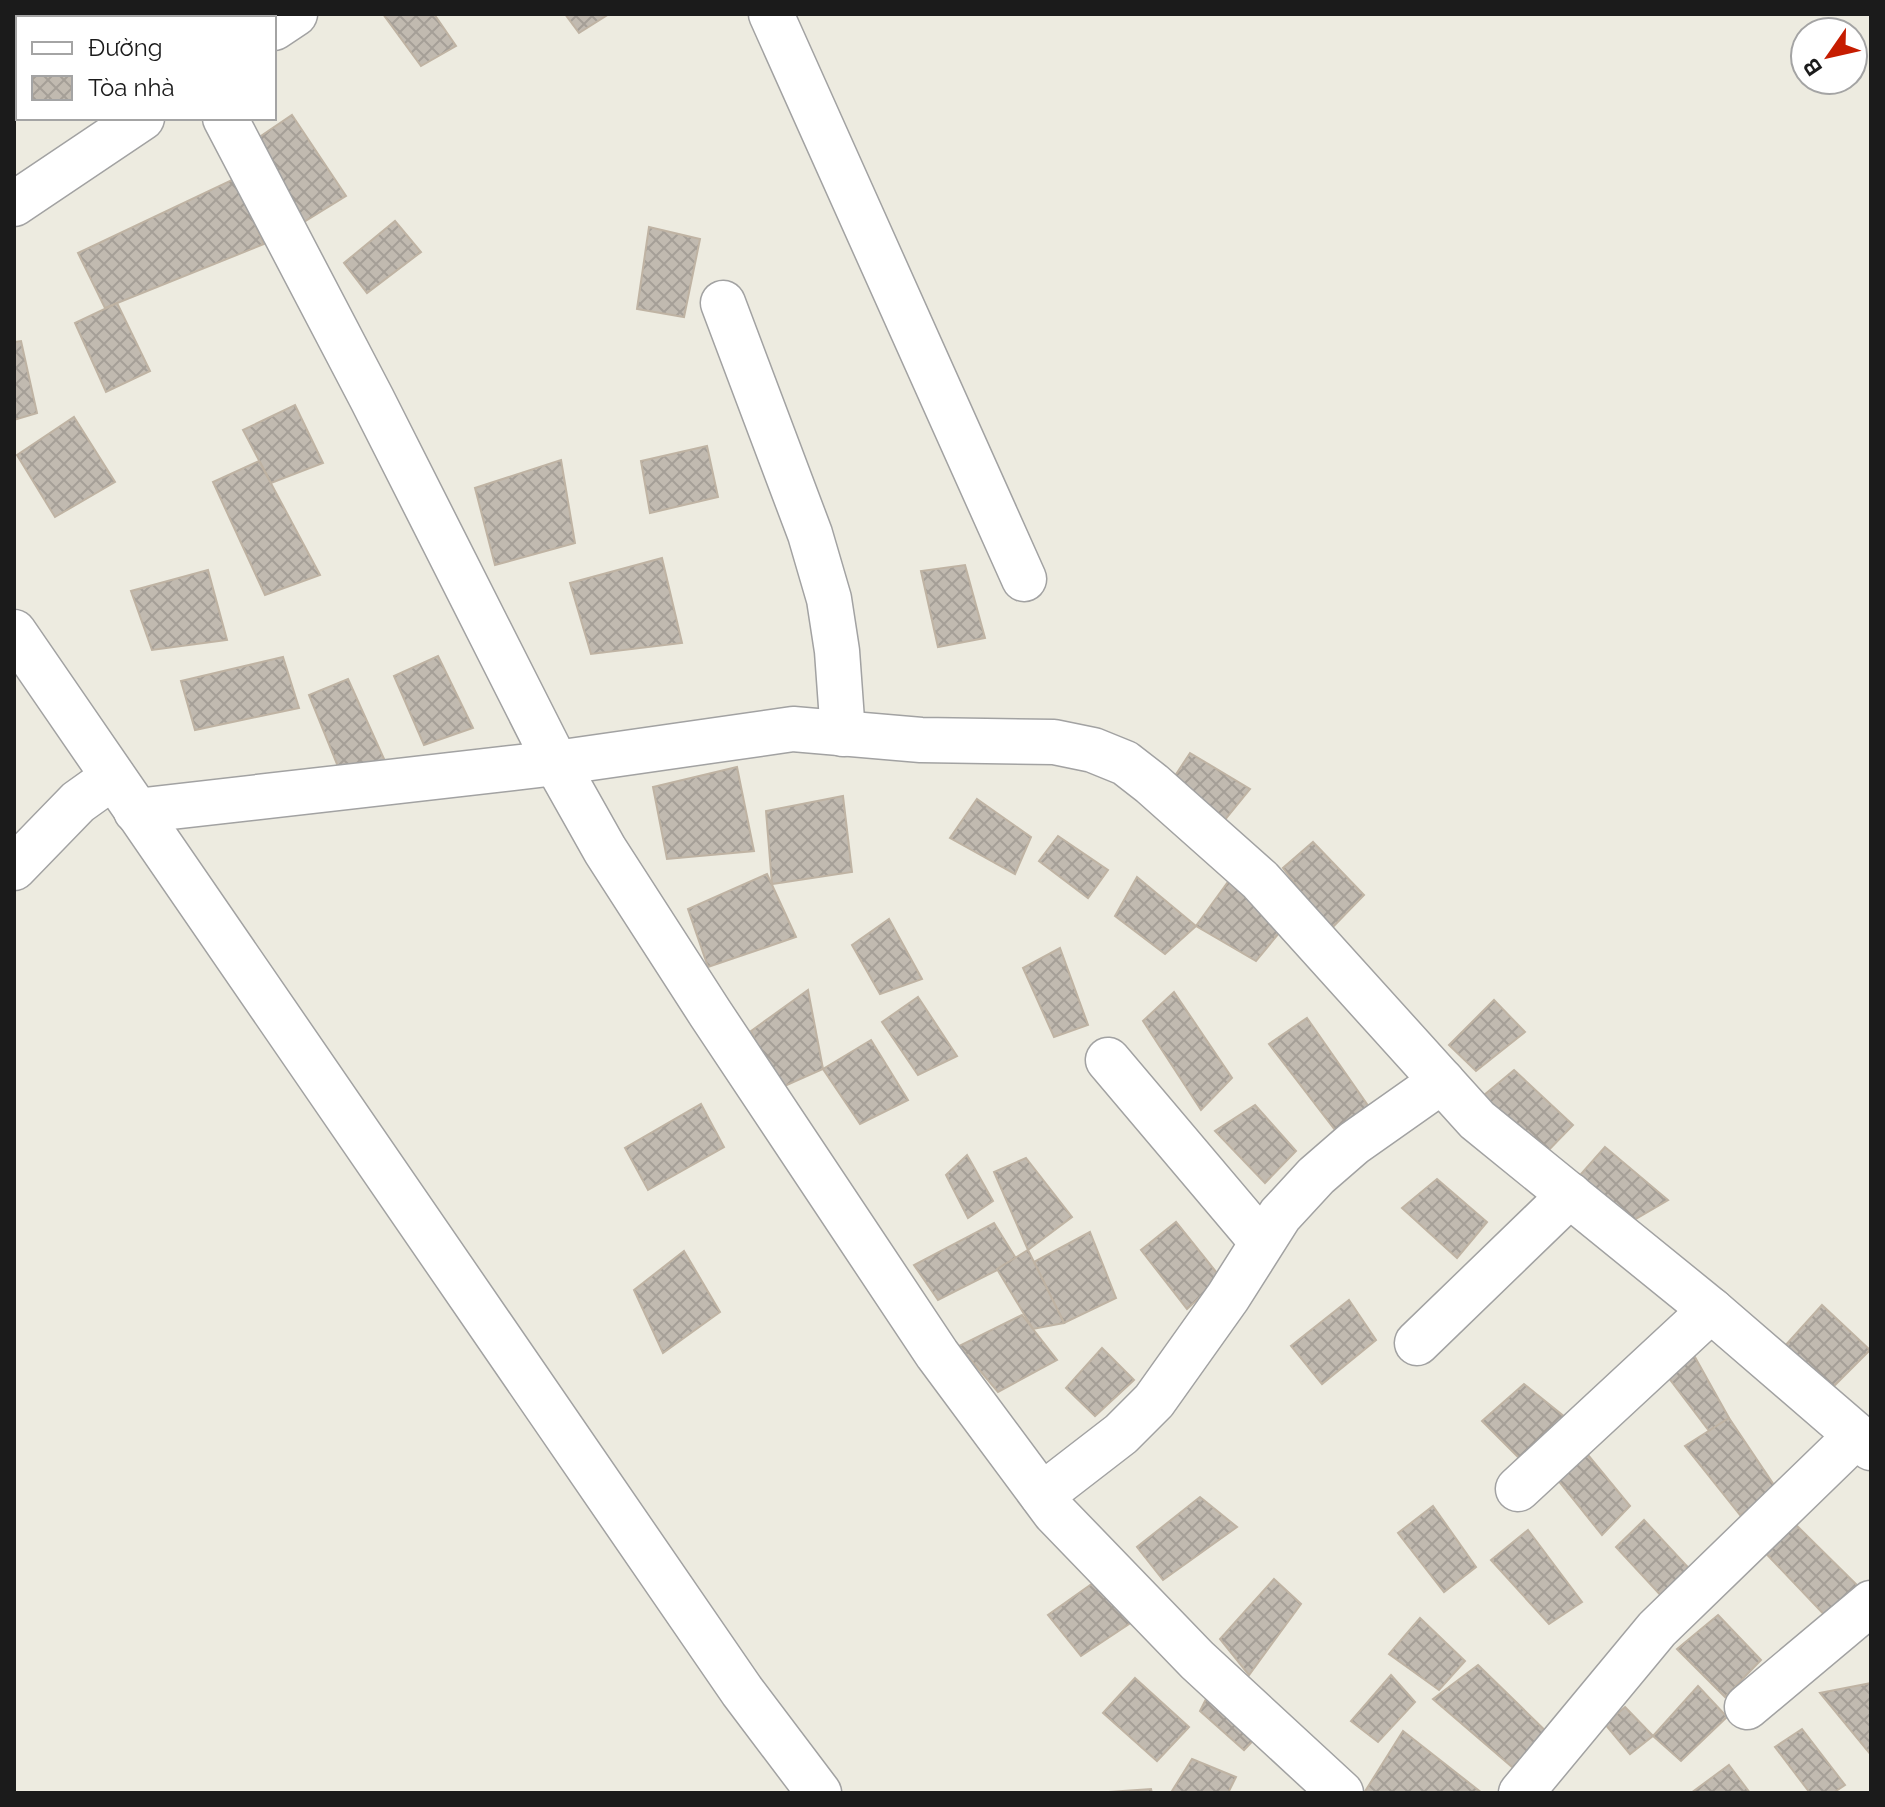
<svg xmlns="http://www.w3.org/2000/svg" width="1885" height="1807" font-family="Raleway,sans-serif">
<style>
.building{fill:url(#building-cross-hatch);stroke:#bfb3a3;stroke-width:2}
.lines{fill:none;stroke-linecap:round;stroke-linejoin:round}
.minor-casing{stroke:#a2a2a2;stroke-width:47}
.minor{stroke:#fff;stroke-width:44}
</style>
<defs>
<pattern id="building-cross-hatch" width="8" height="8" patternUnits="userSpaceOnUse" patternTransform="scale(2)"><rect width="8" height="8" fill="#c1bab0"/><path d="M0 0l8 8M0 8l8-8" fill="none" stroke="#a59f97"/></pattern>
</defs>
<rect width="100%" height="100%" fill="#edebe0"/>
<g class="building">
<polygon points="383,14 434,14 456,46 421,66"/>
<polygon points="565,14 609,14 579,33"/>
<polygon points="292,115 346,196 304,222 252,142"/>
<polygon points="234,179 264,244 105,308 78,253"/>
<polygon points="395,221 421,252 367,293 344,263"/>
<polygon points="649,227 700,239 684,317 637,309"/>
<polygon points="117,303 150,371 106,392 75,323"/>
<polygon points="21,341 37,413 14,420 14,342"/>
<polygon points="295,405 323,463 271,483 243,430"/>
<polygon points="74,417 115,482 55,517 17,455"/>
<polygon points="707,446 718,497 650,513 641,461"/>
<polygon points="561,460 575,543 495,565 475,488"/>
<polygon points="259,461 320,575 265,595 213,482"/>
<polygon points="662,558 682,643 591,654 570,583"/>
<polygon points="965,565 985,638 938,647 921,571"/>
<polygon points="208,570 227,640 152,650 131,591"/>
<polygon points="438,656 473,728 424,745 394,676"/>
<polygon points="283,657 299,708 195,730 181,681"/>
<polygon points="348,679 385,761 341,774 309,695"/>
<polygon points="1190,753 1250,789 1224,821 1171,782"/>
<polygon points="737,767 754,851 667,859 653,787"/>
<polygon points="843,796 852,872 772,884 766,811"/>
<polygon points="977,799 1031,837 1015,874 950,838"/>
<polygon points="1058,836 1108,870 1088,898 1039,861"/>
<polygon points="1313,842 1364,895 1330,930 1283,868"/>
<polygon points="767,874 796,937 708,967 688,909"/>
<polygon points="1233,875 1289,921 1256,961 1196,926"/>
<polygon points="1137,877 1196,926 1165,954 1115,916"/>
<polygon points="889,919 922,979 880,994 852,945"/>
<polygon points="1060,948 1088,1025 1054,1037 1023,968"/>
<polygon points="808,990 823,1069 778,1089 751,1031"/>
<polygon points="1174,992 1232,1078 1201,1110 1143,1021"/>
<polygon points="918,997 957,1056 918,1075 882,1022"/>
<polygon points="1494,1000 1525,1032 1476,1071 1449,1045"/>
<polygon points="1307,1018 1369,1107 1335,1130 1269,1044"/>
<polygon points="871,1040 908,1100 860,1124 823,1069"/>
<polygon points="1514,1070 1573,1125 1539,1160 1478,1100"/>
<polygon points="701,1104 724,1147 648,1190 625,1148"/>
<polygon points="1255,1105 1296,1151 1265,1183 1215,1131"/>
<polygon points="1605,1147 1668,1200 1627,1224 1573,1183"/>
<polygon points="967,1155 993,1201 968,1218 946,1175"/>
<polygon points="1026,1158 1072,1217 1028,1250 994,1172"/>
<polygon points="1437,1179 1487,1222 1457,1258 1402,1208"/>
<polygon points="1176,1222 1221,1278 1187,1309 1141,1250"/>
<polygon points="994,1223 1017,1260 938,1300 914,1265"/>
<polygon points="1090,1232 1116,1298 1064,1323 1034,1262"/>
<polygon points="1028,1250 1034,1262 1064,1323 1033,1329 997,1269"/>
<polygon points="684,1251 720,1312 663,1353 634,1290"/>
<polygon points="1349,1300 1376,1340 1322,1384 1291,1346"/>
<polygon points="1822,1305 1870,1350 1831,1389 1784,1347"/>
<polygon points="1022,1315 1057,1360 998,1392 959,1346"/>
<polygon points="1102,1348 1134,1380 1095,1416 1066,1388"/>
<polygon points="1691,1350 1729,1418 1709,1431 1662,1369"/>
<polygon points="1524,1384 1581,1430 1529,1468 1482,1421"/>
<polygon points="1729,1418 1778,1491 1740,1515 1685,1446"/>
<polygon points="1588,1455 1630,1506 1602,1535 1557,1479"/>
<polygon points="1200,1497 1237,1527 1163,1580 1137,1547"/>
<polygon points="1433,1506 1476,1567 1444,1592 1398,1533"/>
<polygon points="1787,1516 1867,1595 1835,1626 1757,1544"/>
<polygon points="1644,1520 1695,1575 1664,1599 1616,1547"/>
<polygon points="1528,1530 1582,1602 1549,1624 1491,1560"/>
<polygon points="1107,1573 1141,1616 1081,1656 1048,1615"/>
<polygon points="1274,1579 1301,1604 1249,1675 1220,1639"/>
<polygon points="1718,1615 1761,1660 1725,1697 1677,1649"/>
<polygon points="1420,1618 1465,1661 1439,1690 1389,1654"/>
<polygon points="1478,1665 1555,1740 1526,1779 1433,1699"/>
<polygon points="1391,1675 1415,1702 1378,1742 1351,1721"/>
<polygon points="1135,1678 1189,1727 1157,1761 1103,1713"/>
<polygon points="1871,1683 1871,1755 1820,1693"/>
<polygon points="1698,1686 1727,1717 1681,1761 1653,1736"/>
<polygon points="1212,1687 1264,1729 1244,1750 1200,1711"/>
<polygon points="1625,1707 1653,1736 1630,1754 1605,1724"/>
<polygon points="1802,1729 1845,1785 1833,1793 1810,1793 1775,1747"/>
<polygon points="1403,1731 1482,1793 1364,1793"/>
<polygon points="1192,1759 1236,1777 1228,1793 1177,1793 1172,1791"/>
<polygon points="1729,1765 1750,1793 1691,1793"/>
<polygon points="1151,1789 1152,1793 1094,1793"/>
</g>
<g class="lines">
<defs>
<g id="minor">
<polyline points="771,14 1024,579"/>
<polyline points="274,28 295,14"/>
<polyline points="14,204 142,118"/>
<polyline points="723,303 810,534 829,599 837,651 843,734"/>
<polyline points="14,632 742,1691 819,1793"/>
<polyline points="136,811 556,763 372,399 225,118"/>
<polyline points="14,868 78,802 113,777"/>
<polyline points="1108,1060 1262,1242"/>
<polyline points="1417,1343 1570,1195"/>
<polyline points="1518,1489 1711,1310"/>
<polyline points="1042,1495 1121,1434 1154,1401 1228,1297 1280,1215 1316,1176 1354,1143 1442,1081"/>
<polyline points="1747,1707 1871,1603"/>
<polyline points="1341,1793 1197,1660 1055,1513 937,1354 710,1013 605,850 556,763 793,729 921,740 1054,742 1093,750 1125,763 1152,784 1260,880 1477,1120 1711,1310 1871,1448"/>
<polyline points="1521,1793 1657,1629 1856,1436"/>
</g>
</defs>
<use href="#minor" class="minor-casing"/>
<use href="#minor" class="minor"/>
</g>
<rect width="1885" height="1807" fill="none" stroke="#1b1b1b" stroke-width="32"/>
<rect x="16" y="16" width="260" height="104" fill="#ffffff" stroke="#a4a4a4" stroke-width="2"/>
<rect x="32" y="42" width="40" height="12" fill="#ffffff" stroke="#a4a4a4" stroke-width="2"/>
<text x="88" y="56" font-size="24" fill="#1b1b1b">Đường</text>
<rect x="32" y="76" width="40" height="24" fill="url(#building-cross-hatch)" stroke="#a4a4a4" stroke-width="2"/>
<text x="88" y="96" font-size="24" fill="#1b1b1b">Tòa nhà</text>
<g transform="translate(1829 56) rotate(236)"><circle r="38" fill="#ffffff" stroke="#a4a4a4" stroke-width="2"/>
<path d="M0-6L14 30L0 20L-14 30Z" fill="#c61c00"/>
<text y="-12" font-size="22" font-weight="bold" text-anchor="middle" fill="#1b1b1b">B</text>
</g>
</svg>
